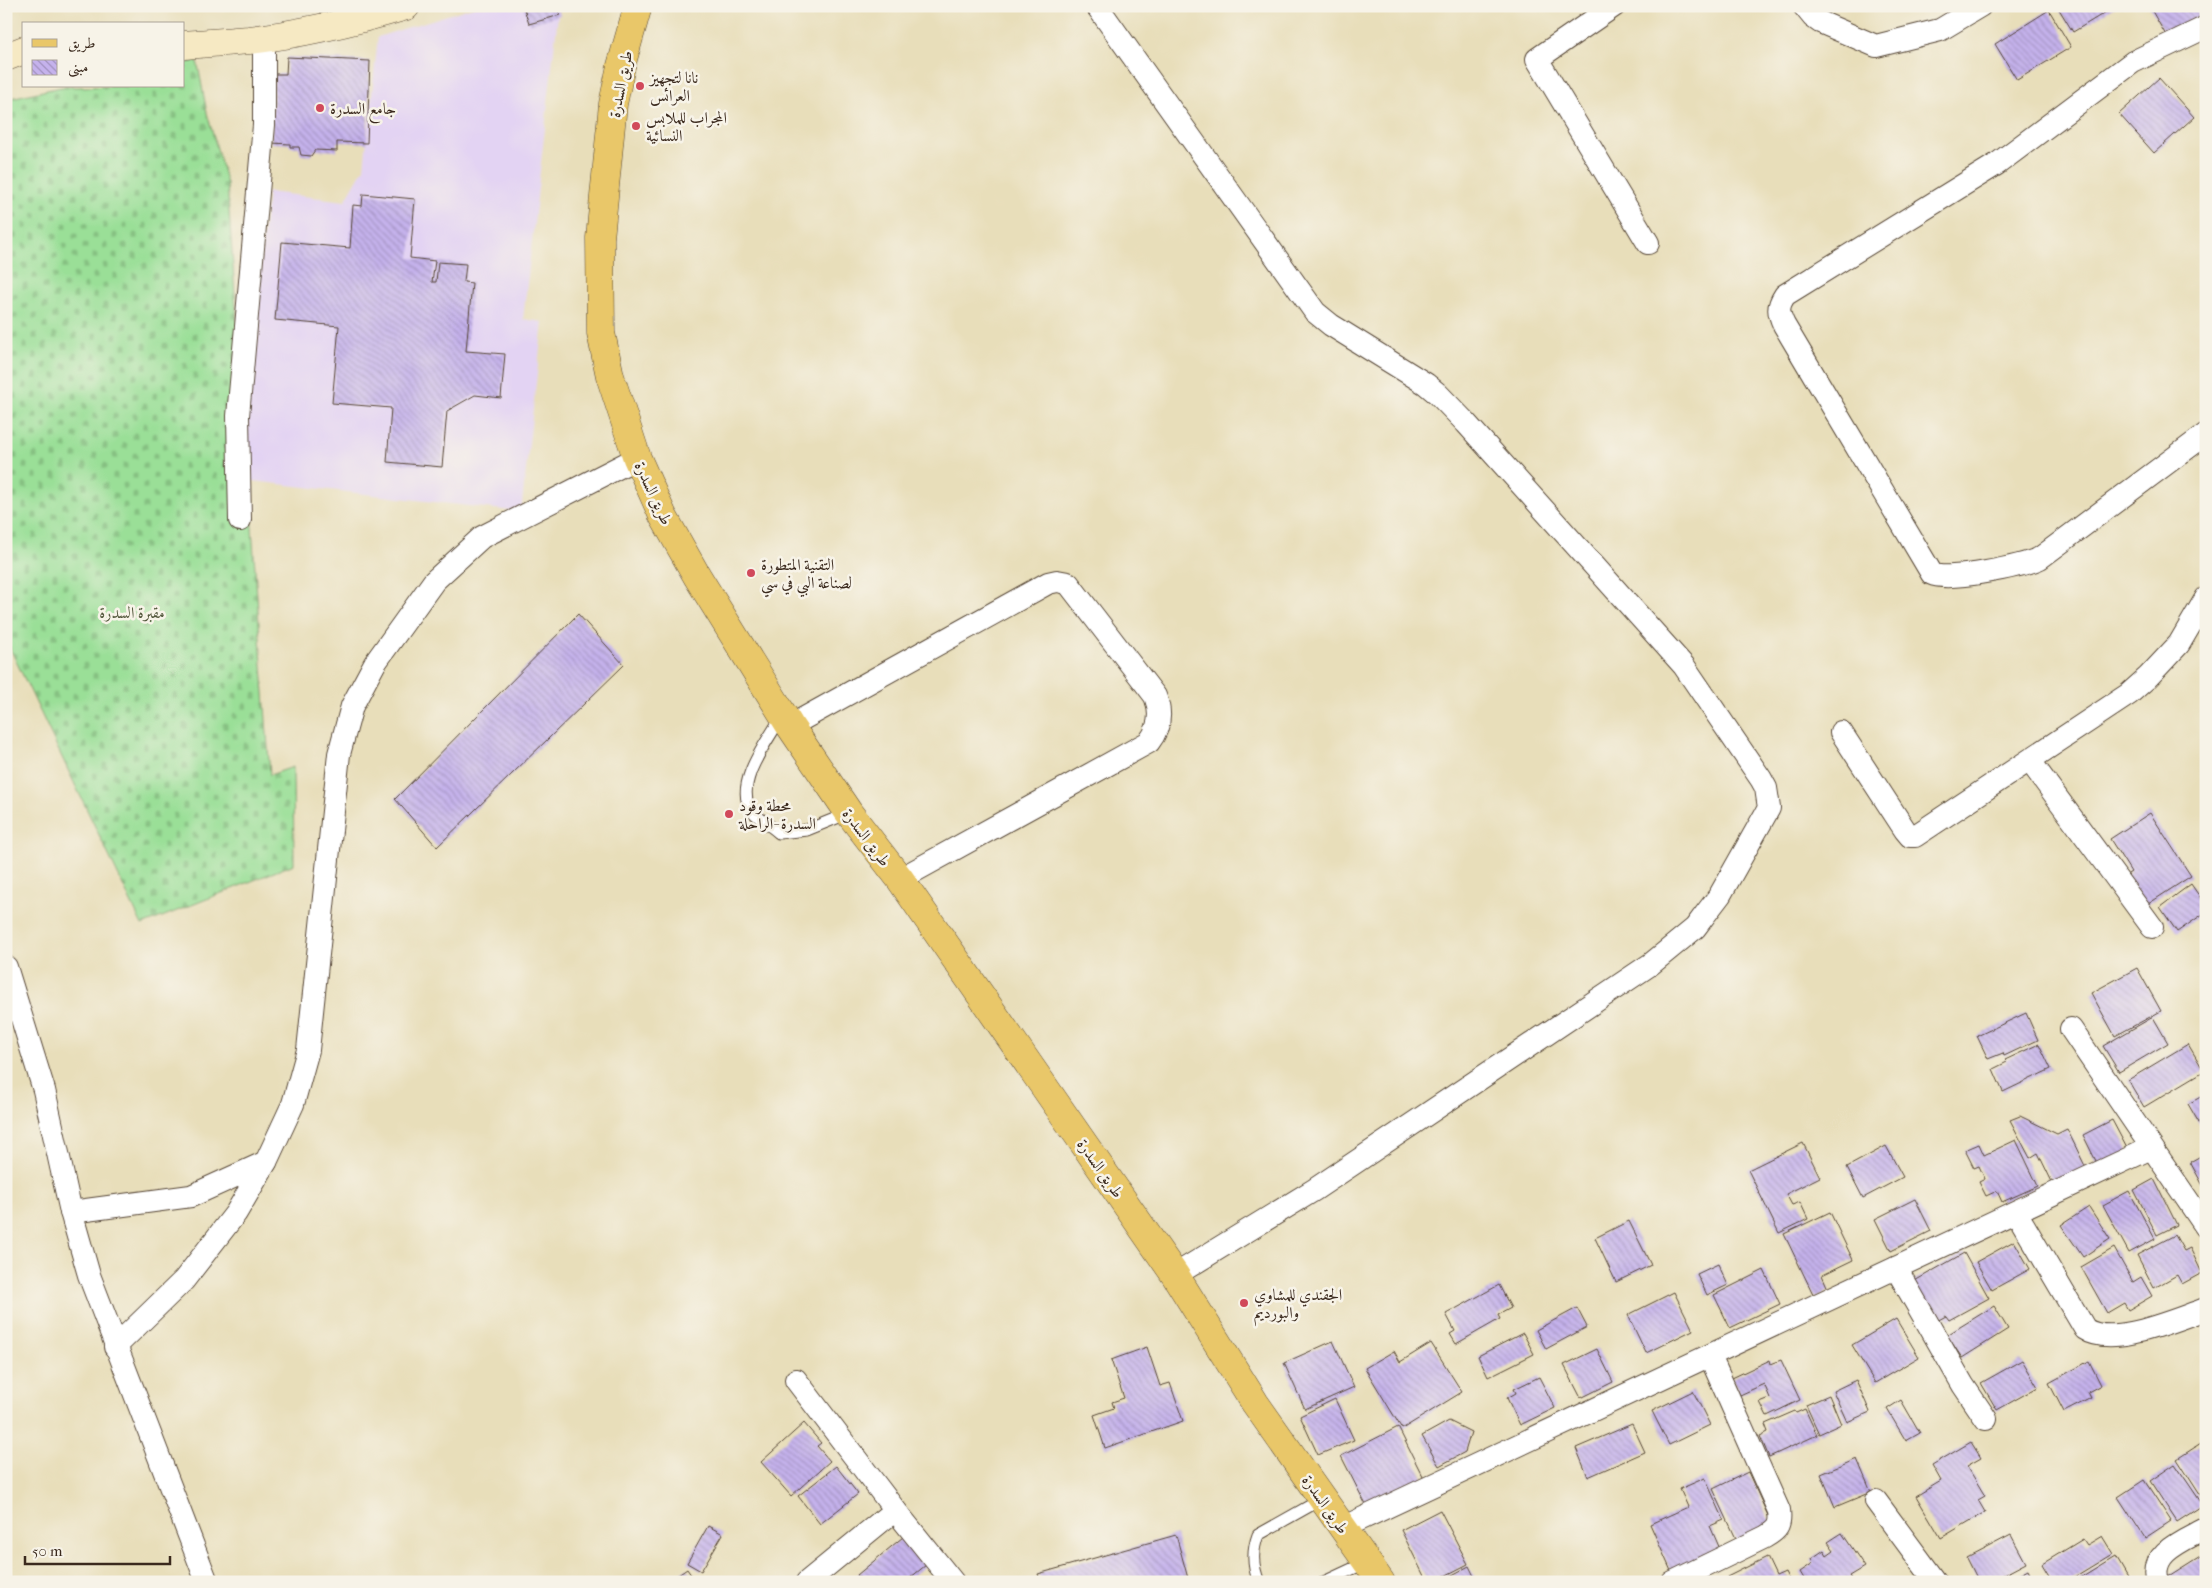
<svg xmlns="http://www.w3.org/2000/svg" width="2212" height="1588" font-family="'IM FELL French Canon',Amiri,serif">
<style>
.built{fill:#e3d3f3}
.cemetery{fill:url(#cemetery-stones);stroke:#6a845a}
.building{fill:url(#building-back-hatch)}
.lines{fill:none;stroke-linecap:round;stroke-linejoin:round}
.lane-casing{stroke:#554535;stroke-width:13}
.street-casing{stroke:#554535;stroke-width:24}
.secondary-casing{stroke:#554535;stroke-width:29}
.primary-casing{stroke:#554535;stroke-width:29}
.lane{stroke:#fff;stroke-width:11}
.street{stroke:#fff;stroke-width:22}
.secondary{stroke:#f6e9c3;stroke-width:28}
.primary{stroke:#e9c769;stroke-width:28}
.poi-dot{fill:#d1495b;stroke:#f7f3e8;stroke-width:2}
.labels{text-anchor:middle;stroke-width:5;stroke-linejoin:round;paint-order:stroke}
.poi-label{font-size:16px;fill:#3b2a1e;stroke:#f7f3e8;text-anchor:start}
.street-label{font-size:16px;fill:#3b2a1e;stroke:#f7f3e8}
.park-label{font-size:16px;fill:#53573c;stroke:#f7f3e8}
</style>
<defs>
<pattern id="cemetery-stones" width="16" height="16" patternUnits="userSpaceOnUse" patternTransform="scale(1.25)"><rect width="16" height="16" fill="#9adf97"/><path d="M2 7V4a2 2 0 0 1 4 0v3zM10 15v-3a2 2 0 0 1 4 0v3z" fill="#86c082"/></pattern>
<pattern id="building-back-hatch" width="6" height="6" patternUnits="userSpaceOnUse" patternTransform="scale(1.25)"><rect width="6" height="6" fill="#c5b2ec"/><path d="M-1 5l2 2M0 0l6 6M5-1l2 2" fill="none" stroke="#a191bf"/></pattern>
</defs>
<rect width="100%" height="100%" fill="#f7f3e8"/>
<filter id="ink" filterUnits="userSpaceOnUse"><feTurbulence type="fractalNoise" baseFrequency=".02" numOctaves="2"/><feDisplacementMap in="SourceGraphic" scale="10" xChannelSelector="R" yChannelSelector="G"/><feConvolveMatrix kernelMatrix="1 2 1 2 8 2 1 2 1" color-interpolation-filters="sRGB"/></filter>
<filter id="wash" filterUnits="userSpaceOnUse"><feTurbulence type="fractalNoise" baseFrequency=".0096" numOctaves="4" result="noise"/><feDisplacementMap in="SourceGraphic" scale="20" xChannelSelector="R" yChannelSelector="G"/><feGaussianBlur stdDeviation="1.12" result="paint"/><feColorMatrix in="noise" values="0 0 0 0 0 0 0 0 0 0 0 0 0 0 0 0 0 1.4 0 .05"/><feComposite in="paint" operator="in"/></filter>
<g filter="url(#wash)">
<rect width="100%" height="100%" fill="#e8deba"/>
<polygon class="built" points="476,6 559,6 523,319 543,322 521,512 236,479 268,192 345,201 364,168 378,37"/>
<polygon class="cemetery" points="197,60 207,113 227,184 270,775 293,767 294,864 142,925 6,640 6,99 61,87 184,86 184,64"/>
<g id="blocks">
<g class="building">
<polygon points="523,6 557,6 560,15 529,24"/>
<polygon points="2057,6 2116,6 2073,32"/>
<polygon points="2149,6 2201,6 2206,13 2167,37"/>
<polygon points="2049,10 2071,47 2017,80 1995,44"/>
<polygon points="287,57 370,61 367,143 337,142 337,151 315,150 311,156 301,155 299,147 290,147 290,144 271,143 274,74 286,74"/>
<polygon points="2159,78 2194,117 2154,153 2119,114"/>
<polygon points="363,194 415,199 410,258 435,261 432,282 436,282 438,262 466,264 464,282 472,283 466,351 505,354 501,398 475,395 447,411 442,467 387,462 391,408 332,403 339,326 275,320 282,242 350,248 353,205 362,206"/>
<polygon points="578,614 624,665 437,847 395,799"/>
<polygon points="2150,813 2191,876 2145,906 2125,876 2131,872 2110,839"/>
<polygon points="2191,884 2204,903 2206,901 2206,912 2177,932 2160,907"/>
<polygon points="2137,968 2161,1011 2115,1036 2091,993"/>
<polygon points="2026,1013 2038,1040 2004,1056 2003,1053 1988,1059 1977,1036"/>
<polygon points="2153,1017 2168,1043 2119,1072 2103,1046"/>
<polygon points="2039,1044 2051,1069 2003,1092 1993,1069 2007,1062 2005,1060"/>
<polygon points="2188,1044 2204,1071 2144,1107 2128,1080"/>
<polygon points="2206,1094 2206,1135 2188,1104"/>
<polygon points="2020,1116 2057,1134 2067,1129 2087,1170 2054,1186 2038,1153 2030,1158 2010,1120"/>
<polygon points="2112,1120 2129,1152 2099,1167 2083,1135"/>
<polygon points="2016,1140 2038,1186 2002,1202 1997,1191 1986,1196 1979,1182 1985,1179 1979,1166 1974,1168 1965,1150 1979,1144 1984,1155"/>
<polygon points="1803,1143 1820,1177 1786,1194 1792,1205 1800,1202 1808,1219 1779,1233 1748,1170"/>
<polygon points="1886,1146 1903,1177 1863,1198 1847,1167"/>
<polygon points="2206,1153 2206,1191 2190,1162"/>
<polygon points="2154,1179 2177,1225 2157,1235 2134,1190"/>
<polygon points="2129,1191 2155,1239 2129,1253 2103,1205"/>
<polygon points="1915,1199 1931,1231 1891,1251 1875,1219"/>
<polygon points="2089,1207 2110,1239 2083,1257 2061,1225"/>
<polygon points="1830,1212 1853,1260 1822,1275 1829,1291 1815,1298 1784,1234"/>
<polygon points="1629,1221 1651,1265 1616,1282 1595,1238"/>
<polygon points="2175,1235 2184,1251 2190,1248 2202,1273 2182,1284 2177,1275 2154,1288 2137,1255"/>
<polygon points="2014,1241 2030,1269 1992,1290 1976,1262"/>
<polygon points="2114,1248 2133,1282 2141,1277 2152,1296 2128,1310 2124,1303 2107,1313 2081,1267"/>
<polygon points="1964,1253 1989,1298 1949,1320 1946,1316 1933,1323 1911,1283"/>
<polygon points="1718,1264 1728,1285 1707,1295 1697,1274"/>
<polygon points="1764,1270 1780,1304 1730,1328 1714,1295"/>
<polygon points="1499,1285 1511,1308 1498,1315 1500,1319 1456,1344 1450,1334 1455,1331 1446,1314"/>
<polygon points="1674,1292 1693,1330 1646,1353 1628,1315"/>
<polygon points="1994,1306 2008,1329 1962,1358 1947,1335"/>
<polygon points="1577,1308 1587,1327 1546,1349 1536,1330"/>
<polygon points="1896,1319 1919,1357 1875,1383 1852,1345"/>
<polygon points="1523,1333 1534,1354 1488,1377 1478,1356"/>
<polygon points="1333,1341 1354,1387 1305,1409 1284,1363"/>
<polygon points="1431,1343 1462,1392 1402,1429 1365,1368 1394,1351 1400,1362"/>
<polygon points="1147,1347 1160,1386 1170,1383 1183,1421 1105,1448 1094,1415 1114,1408 1112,1402 1124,1398 1111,1360"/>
<polygon points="1597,1349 1613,1382 1581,1398 1564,1365"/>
<polygon points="1770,1360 1771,1364 1781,1360 1800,1400 1767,1416 1760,1402 1770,1398 1764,1384 1740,1395 1732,1378"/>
<polygon points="2022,1360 2038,1387 1997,1410 1981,1383"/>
<polygon points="2089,1361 2101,1385 2088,1392 2091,1398 2064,1412 2049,1383"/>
<polygon points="1539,1377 1555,1408 1520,1425 1507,1398 1516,1393 1514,1389"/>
<polygon points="1856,1380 1870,1412 1847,1422 1833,1391"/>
<polygon points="1693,1391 1710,1425 1669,1445 1652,1411"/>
<polygon points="1829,1395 1841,1424 1819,1434 1806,1405"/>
<polygon points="1335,1399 1354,1440 1318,1455 1300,1416"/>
<polygon points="1901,1400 1920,1433 1906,1441 1887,1409"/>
<polygon points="1805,1409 1817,1435 1769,1457 1760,1436 1768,1432 1765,1424 1795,1411 1796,1413"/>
<polygon points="1449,1421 1471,1432 1465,1452 1439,1466 1422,1436"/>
<polygon points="804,1423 821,1443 817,1446 830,1461 791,1496 761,1462"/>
<polygon points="1632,1424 1645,1452 1588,1477 1576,1448"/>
<polygon points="1398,1427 1425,1481 1368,1509 1341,1456"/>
<polygon points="1971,1442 1981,1458 1967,1466 1985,1496 1978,1500 1985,1512 1941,1538 1916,1496 1941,1481 1932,1465"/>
<polygon points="2203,1442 2206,1447 2206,1500 2204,1501 2177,1459"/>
<polygon points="1857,1459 1871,1492 1835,1507 1821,1474"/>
<polygon points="2175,1464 2203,1505 2177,1522 2150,1481"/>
<polygon points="836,1466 858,1494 820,1524 798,1496"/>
<polygon points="1748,1472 1775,1531 1740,1547 1713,1489"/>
<polygon points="1705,1478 1724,1520 1710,1526 1720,1549 1671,1571 1650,1524 1688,1507 1680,1489"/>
<polygon points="2144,1480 2171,1521 2145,1538 2118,1497"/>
<polygon points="1440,1510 1468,1564 1433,1582 1427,1582 1401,1530"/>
<polygon points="708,1526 723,1534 701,1571 687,1563"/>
<polygon points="1842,1533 1865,1567 1850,1576 1854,1582 1806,1582 1800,1572 1813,1563 1811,1559 1824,1550 1827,1555 1834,1550 1828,1542"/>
<polygon points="1176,1535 1189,1582 1041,1582 1038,1574"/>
<polygon points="2011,1535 2026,1563 1990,1582 1979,1582 1967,1558"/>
<polygon points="2102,1536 2113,1554 2067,1582 2053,1582 2042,1564 2083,1539 2087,1545"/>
<polygon points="903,1537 926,1565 905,1582 862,1582 857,1575"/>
<polygon points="2206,1553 2206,1582 2172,1582 2168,1577"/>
<polygon points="2116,1556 2130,1580 2127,1582 2074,1582"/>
<polygon points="1767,1557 1776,1576 1785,1572 1790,1582 1729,1582 1727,1577"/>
<polygon points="1469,1566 1477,1582 1439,1582"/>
<polygon points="687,1569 696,1582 668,1582"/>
<polygon points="2028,1570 2034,1582 2006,1582"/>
</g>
</g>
</g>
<g filter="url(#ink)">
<use href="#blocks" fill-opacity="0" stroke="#554535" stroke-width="1"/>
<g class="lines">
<defs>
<g id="lane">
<path d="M782 716C769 739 732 785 752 811 759 819 771 826 779 833L807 830 849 813"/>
<path d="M1259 1582C1252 1565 1252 1551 1258 1535L1322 1499"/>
<polyline points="1324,1582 1367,1562"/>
</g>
<g id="street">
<polyline points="1097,6 1315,312 1331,325 1426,384 1438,394 1466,423 1684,666 1761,779 1766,788 1769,808 1720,895 1707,912 1695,928 1651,964 1314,1190 1175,1275"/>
<polyline points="1614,6 1537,59 1648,243"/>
<polyline points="1804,6 1813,17 1820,22 1876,46 1940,30 1980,6"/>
<path d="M2206 27 2133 62 1997 164 1785 295C1777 307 1778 312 1784 325L1932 574C1948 582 2023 566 2040 558L2206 434"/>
<polyline points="240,520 238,416 264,125 264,38"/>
<path d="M790 726 1048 583 1057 581 1068 583 1155 696C1162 713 1160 728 1149 742L900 879"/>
<polyline points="1841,732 1905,830 1910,836 1915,836 2129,694 2148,677 2179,644 2206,598"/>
<polyline points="2030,761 2152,927"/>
<polyline points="6,967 44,1090 71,1212 89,1275 207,1582"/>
<polyline points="2071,1029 2206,1227"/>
<polyline points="71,1212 191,1196 266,1162"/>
<path d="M2016 1212 2085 1329C2113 1348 2175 1319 2206 1309"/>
<polyline points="1896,1268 1963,1385 1986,1419"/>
<polyline points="115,1347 184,1280 236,1213 266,1162 293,1104 308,1050 339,754 352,706 375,663 434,581 482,537 637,458"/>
<polyline points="796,1380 895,1510 953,1582"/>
<polyline points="1876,1501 1936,1582"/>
<polyline points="1342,1528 2151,1148"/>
<polyline points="807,1582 895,1510"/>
<path d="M1673 1582 1765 1537C1777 1530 1781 1526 1779 1511L1710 1356"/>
<path d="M2158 1582C2148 1552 2185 1540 2206 1528"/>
</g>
<g id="secondary">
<path d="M184 45C205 43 227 42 249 40 301 34 355 21 406 6"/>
<polyline points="6,57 24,50"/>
</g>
<polyline id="primary" points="638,6 621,66 613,104 600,238 601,333 610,376 637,458 663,516 697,576 790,726 849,813 900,879 1175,1275 1255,1403 1381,1582"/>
</defs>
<use href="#lane" class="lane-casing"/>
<use href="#street" class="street-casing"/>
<use href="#secondary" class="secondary-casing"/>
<use href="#primary" class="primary-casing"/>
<use href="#lane" class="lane"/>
<use href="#street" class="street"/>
<use href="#secondary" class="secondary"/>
<use href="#primary" class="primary"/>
</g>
</g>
<g class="poi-dot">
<circle cx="640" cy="86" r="5"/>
<circle cx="320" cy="108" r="5"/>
<circle cx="636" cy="126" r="5"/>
<circle cx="751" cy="573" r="5"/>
<circle cx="729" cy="814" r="5"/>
<circle cx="1244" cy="1303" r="5"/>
</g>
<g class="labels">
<g class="poi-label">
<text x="650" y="83">نانا لتجهيز<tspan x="650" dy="18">العرائس</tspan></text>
<text x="330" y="114">جامع السدرة</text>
<text x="646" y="123">المجراب للملابس<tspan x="646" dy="18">النسائية</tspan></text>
<text x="761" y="570">التقنية المتطورة<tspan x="761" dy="18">لصناعة البي في سي</tspan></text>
<text x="739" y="811">محطة وقود<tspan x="739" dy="18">السدرة -الراحلة</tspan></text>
<text x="1254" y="1300">الجقندي للمشاوي<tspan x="1254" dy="18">والبورديم</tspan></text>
</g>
<g class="street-label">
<text transform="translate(620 84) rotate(-79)" y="6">طريق السدرة</text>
<text transform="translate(654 493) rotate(65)" y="6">طريق السدرة</text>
<text transform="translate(867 837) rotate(53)" y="6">طريق السدرة</text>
<text transform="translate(1101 1168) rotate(55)" y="6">طريق السدرة</text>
<text transform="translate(1326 1504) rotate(55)" y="6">طريق السدرة</text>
</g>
<g class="park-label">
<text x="132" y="618">مقبرة السدرة</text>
</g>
</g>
<rect width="2212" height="1588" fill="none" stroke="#f7f3e8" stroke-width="25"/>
<rect x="22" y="22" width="162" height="65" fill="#f7f3e8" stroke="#aca397"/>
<rect x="32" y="39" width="25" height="8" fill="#e9c769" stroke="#aca397"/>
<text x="68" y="48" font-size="15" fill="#3b2a1e">طريق</text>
<rect x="32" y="60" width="25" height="15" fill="url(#building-back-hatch)" stroke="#aca397"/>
<text x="68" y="72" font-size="15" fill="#3b2a1e">مبنى</text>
<path d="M25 1556v8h145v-8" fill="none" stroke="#3b2a1e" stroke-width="2.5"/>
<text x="32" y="1556" font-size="15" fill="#3b2a1e" stroke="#f7f3e8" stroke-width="4" paint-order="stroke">50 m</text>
</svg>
